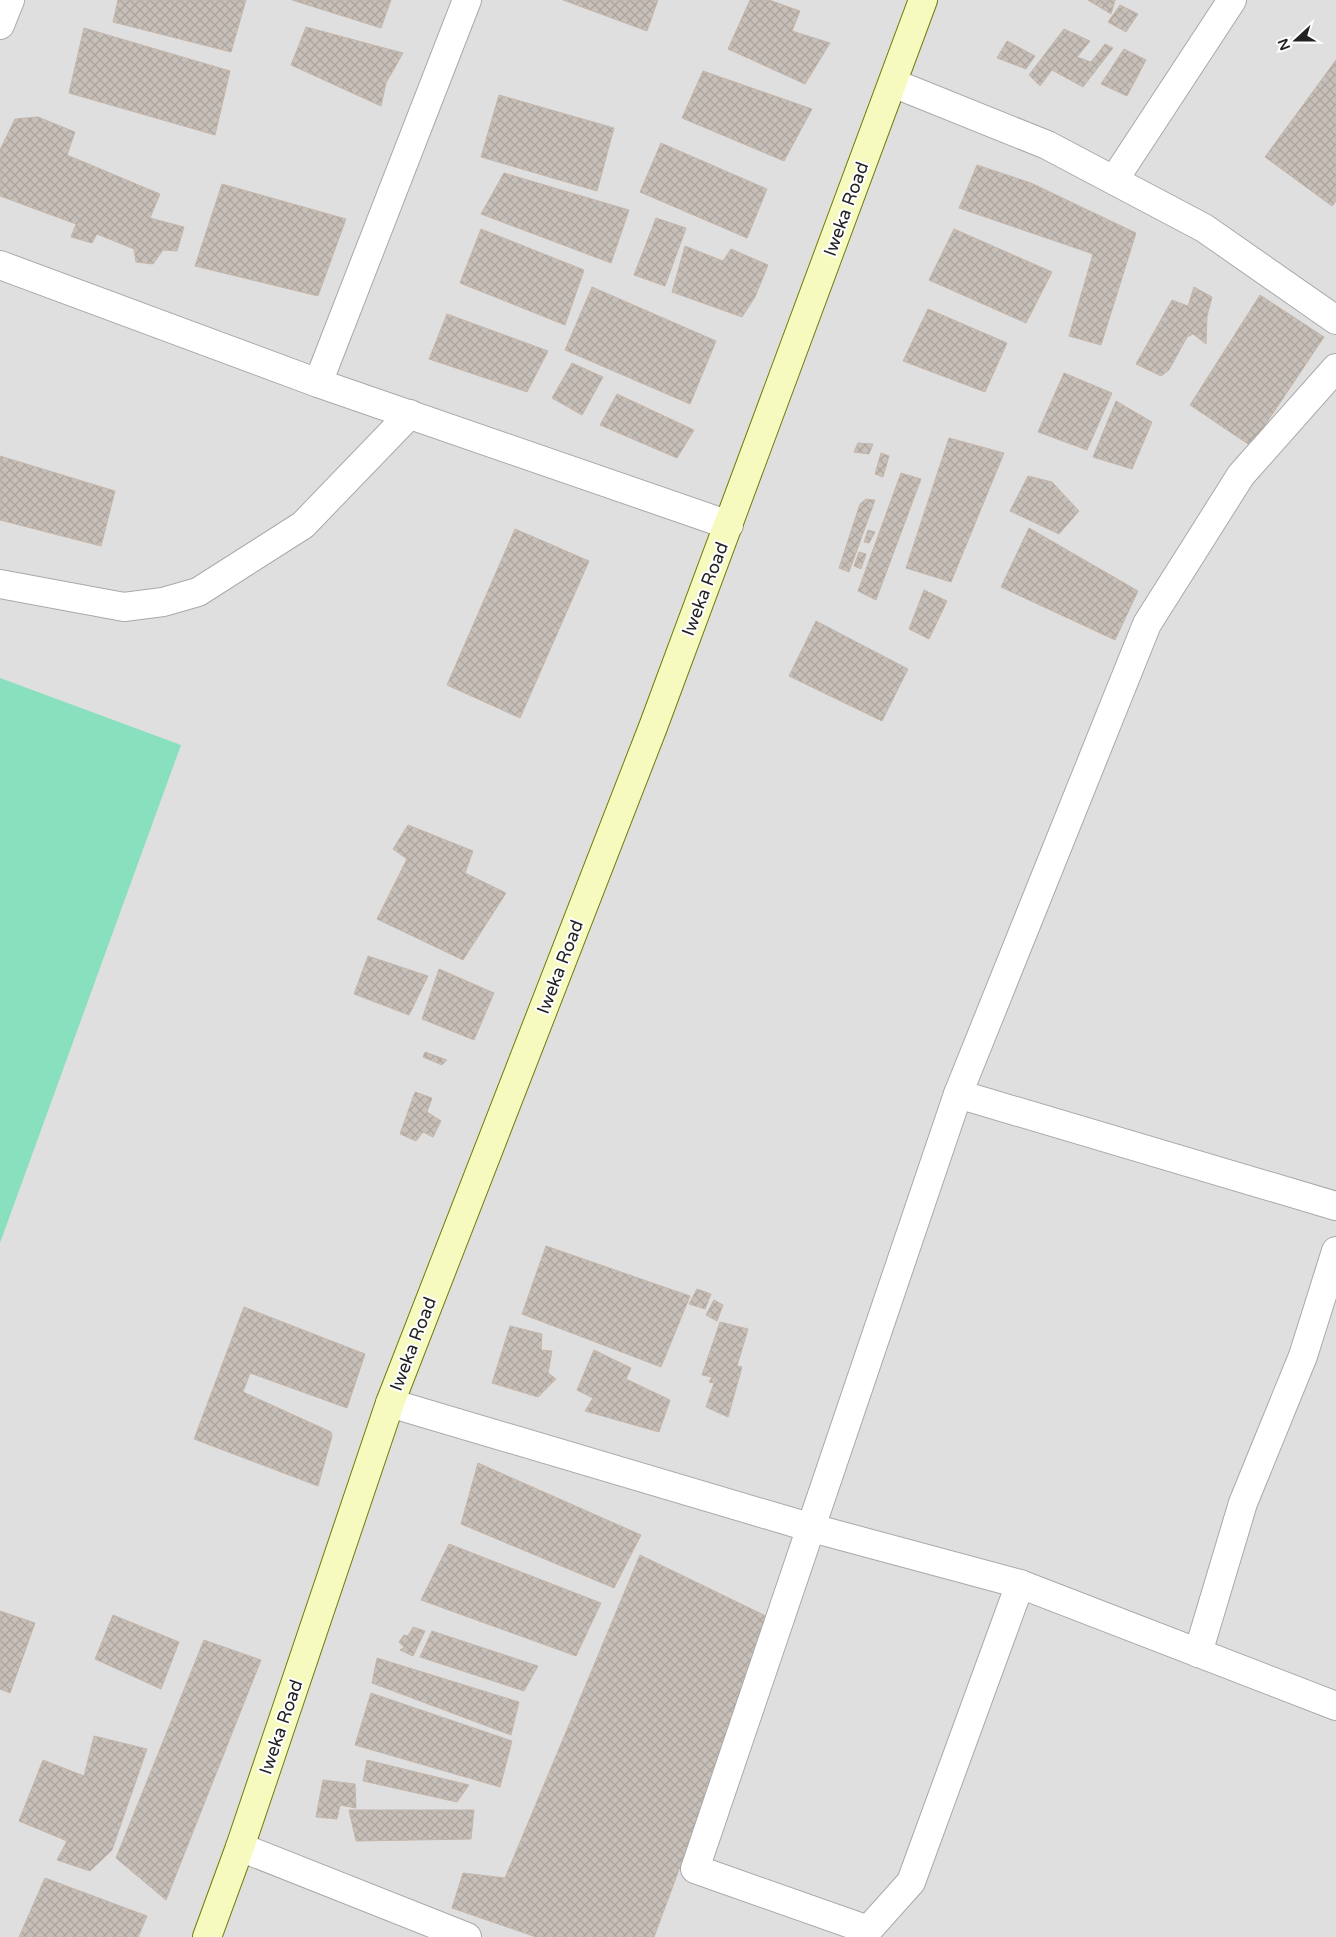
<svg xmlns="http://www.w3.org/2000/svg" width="1336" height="1937" font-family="'Varela Round',sans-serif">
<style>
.residential{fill:#e0dfdf}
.pitch{fill:#88e0be}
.building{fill:url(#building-cross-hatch);stroke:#c4b6ab}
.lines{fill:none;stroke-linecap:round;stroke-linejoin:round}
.street-casing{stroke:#a9a9a9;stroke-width:30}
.secondary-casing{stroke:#707d05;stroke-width:30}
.street{stroke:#fff;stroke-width:28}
.secondary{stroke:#f7fabf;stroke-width:28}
.labels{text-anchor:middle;stroke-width:4;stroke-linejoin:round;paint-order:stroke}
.street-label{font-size:18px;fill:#222;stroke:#fff}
</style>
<defs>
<pattern id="building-cross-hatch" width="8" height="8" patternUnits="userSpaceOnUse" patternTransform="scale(1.25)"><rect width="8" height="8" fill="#c7bfb8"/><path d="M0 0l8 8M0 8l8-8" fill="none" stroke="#aba49e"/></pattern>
</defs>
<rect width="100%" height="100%" fill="#f2efe9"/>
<rect class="residential" x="0" y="0" width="1336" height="1937"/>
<polygon class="pitch" points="0,678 181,745 0,1243"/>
<g class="building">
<polygon points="118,0 246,0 231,52 113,22"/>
<polygon points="292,0 391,0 381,28"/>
<polygon points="563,0 658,0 647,31"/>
<polygon points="750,0 769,0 800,11 792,31 830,43 805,84 728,49"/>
<polygon points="1088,0 1115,0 1111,14"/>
<polygon points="1120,5 1138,14 1126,32 1108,22"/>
<polygon points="306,27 403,53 386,83 381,106 291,65"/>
<polygon points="84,28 230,71 215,135 69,93"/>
<polygon points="1064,29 1090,41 1077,57 1091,62 1105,44 1113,48 1083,87 1052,70 1040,86 1029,75"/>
<polygon points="1007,41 1035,56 1026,69 997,58"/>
<polygon points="1124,49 1146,60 1127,96 1101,84"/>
<polygon points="1336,60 1336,201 1332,206 1265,157"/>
<polygon points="703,71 812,109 784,161 682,118"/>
<polygon points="499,95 614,128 597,191 481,157"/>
<polygon points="38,117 75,132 67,155 160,194 150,218 184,227 177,251 163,250 153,264 136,262 134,249 97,234 92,243 71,237 76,224 0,196 0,150 15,119"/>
<polygon points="661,143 767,189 747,238 640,192"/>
<polygon points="977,165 1031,183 1136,233 1101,345 1069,336 1093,254 959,208"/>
<polygon points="504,173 629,210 611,263 481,214"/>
<polygon points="222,184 346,219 318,296 195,266"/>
<polygon points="656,218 686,228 665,286 634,275"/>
<polygon points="481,229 584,270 565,325 460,283"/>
<polygon points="954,229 1052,272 1026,323 929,280"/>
<polygon points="685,246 723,261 731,249 768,265 755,297 742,317 672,292"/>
<polygon points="592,287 716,341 690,404 565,350"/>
<polygon points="1194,287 1212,297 1207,316 1206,344 1193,334 1187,337 1169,370 1161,376 1136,364 1172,300 1188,306"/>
<polygon points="1260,295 1324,337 1251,446 1190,405"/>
<polygon points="928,309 1007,343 985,392 903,361"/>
<polygon points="447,314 548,351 527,392 429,359"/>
<polygon points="572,363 603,377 582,415 552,398"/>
<polygon points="1064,373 1112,393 1087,450 1038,432"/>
<polygon points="617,394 694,430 677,458 600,425"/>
<polygon points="1116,401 1152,422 1132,469 1093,457"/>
<polygon points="949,438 1004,453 951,582 906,568"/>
<polygon points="858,443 873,444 869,454 854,452"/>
<polygon points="881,453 889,456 883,477 875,474"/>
<polygon points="0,456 115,491 101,546 0,520"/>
<polygon points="901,473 921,479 876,600 858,591"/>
<polygon points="1028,476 1052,482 1079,511 1059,534 1010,511"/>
<polygon points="866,499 875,500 849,572 839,568 860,504"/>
<polygon points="1029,528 1138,591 1115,640 1001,587"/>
<polygon points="515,529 589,561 520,718 447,685"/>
<polygon points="868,530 875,532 869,543 864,542"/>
<polygon points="859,552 866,554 861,569 854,566"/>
<polygon points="924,590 947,601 929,639 909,629"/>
<polygon points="816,621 908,669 882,721 789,676"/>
<polygon points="408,825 473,851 465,873 506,893 463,960 377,919 407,859 393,849"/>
<polygon points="368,956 428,976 409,1015 354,994"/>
<polygon points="439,969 494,993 474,1040 422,1019"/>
<polygon points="425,1052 447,1060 442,1065 423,1057"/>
<polygon points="415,1092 432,1098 427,1112 441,1121 433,1137 423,1132 416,1141 400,1134"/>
<polygon points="546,1246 690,1296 661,1367 522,1314"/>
<polygon points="697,1289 711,1294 705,1309 689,1304"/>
<polygon points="714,1300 723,1305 717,1321 706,1315"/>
<polygon points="244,1307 365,1354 347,1408 250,1373 243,1392 331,1432 332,1436 318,1486 194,1439"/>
<polygon points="720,1322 748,1329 737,1366 742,1367 728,1417 706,1407 714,1383 709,1382 712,1377 702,1375"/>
<polygon points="510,1326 542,1334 541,1350 552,1351 548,1373 556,1379 538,1397 492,1383"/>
<polygon points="594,1350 631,1368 626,1379 670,1400 659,1432 585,1411 593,1398 577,1390"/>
<polygon points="478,1463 641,1535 614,1588 461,1524"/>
<polygon points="449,1544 601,1603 576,1656 421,1600"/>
<polygon points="640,1555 772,1619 654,1937 536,1937 452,1908 463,1873 505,1878"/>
<polygon points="0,1611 35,1623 10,1693 0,1689"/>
<polygon points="113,1615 179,1642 161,1689 95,1659"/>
<polygon points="413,1627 425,1631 413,1656 400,1650 404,1647 399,1642 404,1635 408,1636"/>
<polygon points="432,1631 538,1666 524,1691 420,1657"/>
<polygon points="204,1640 261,1660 166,1900 116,1858"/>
<polygon points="377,1658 519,1702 511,1735 372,1683"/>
<polygon points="371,1693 512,1741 500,1787 355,1745"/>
<polygon points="94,1736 147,1749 112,1850 90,1871 57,1860 67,1841 19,1821 43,1760 84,1776"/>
<polygon points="367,1760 469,1785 457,1802 363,1781"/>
<polygon points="323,1780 355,1784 356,1808 340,1805 337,1819 316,1817"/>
<polygon points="349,1810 474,1810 471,1839 356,1841"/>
<polygon points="45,1878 147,1916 138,1937 19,1937"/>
</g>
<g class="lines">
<defs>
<g id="street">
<polyline points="0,25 10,0"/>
<polyline points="893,83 1047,145 1204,228 1336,320"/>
<polyline points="1114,180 1232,0"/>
<polyline points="0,265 318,383 729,525"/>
<polyline points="318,383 467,0"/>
<polyline points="0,584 124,607 163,602 198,592 303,525 410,414"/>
<polyline points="958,1094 1336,1206"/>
<polyline points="390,1403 812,1528 1020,1584 1336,1706"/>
<polyline points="1020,1584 911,1882 868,1930 695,1869 958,1094 1147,624 1241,475 1336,368"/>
<polyline points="1198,1653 1243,1503 1303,1356 1336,1251"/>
<polyline points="240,1847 467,1937"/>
</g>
<polyline id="secondary" points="207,1937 240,1847 390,1403 653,727 923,0"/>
</defs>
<use href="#street" class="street-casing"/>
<use href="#secondary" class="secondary-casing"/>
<use href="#street" class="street"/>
<use href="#secondary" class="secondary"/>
</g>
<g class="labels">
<g class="street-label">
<text transform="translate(846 209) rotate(-70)" y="6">Iweka Road</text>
<text transform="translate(705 589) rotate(-69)" y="6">Iweka Road</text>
<text transform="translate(560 967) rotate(-69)" y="6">Iweka Road</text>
<text transform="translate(413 1344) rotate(-69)" y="6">Iweka Road</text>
<text transform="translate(281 1727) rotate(-71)" y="6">Iweka Road</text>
</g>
</g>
<g transform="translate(1296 40) rotate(249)" stroke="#ffffff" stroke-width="4" paint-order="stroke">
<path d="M0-4L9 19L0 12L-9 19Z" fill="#222222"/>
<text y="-8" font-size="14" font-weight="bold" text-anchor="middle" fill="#222222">N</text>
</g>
</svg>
